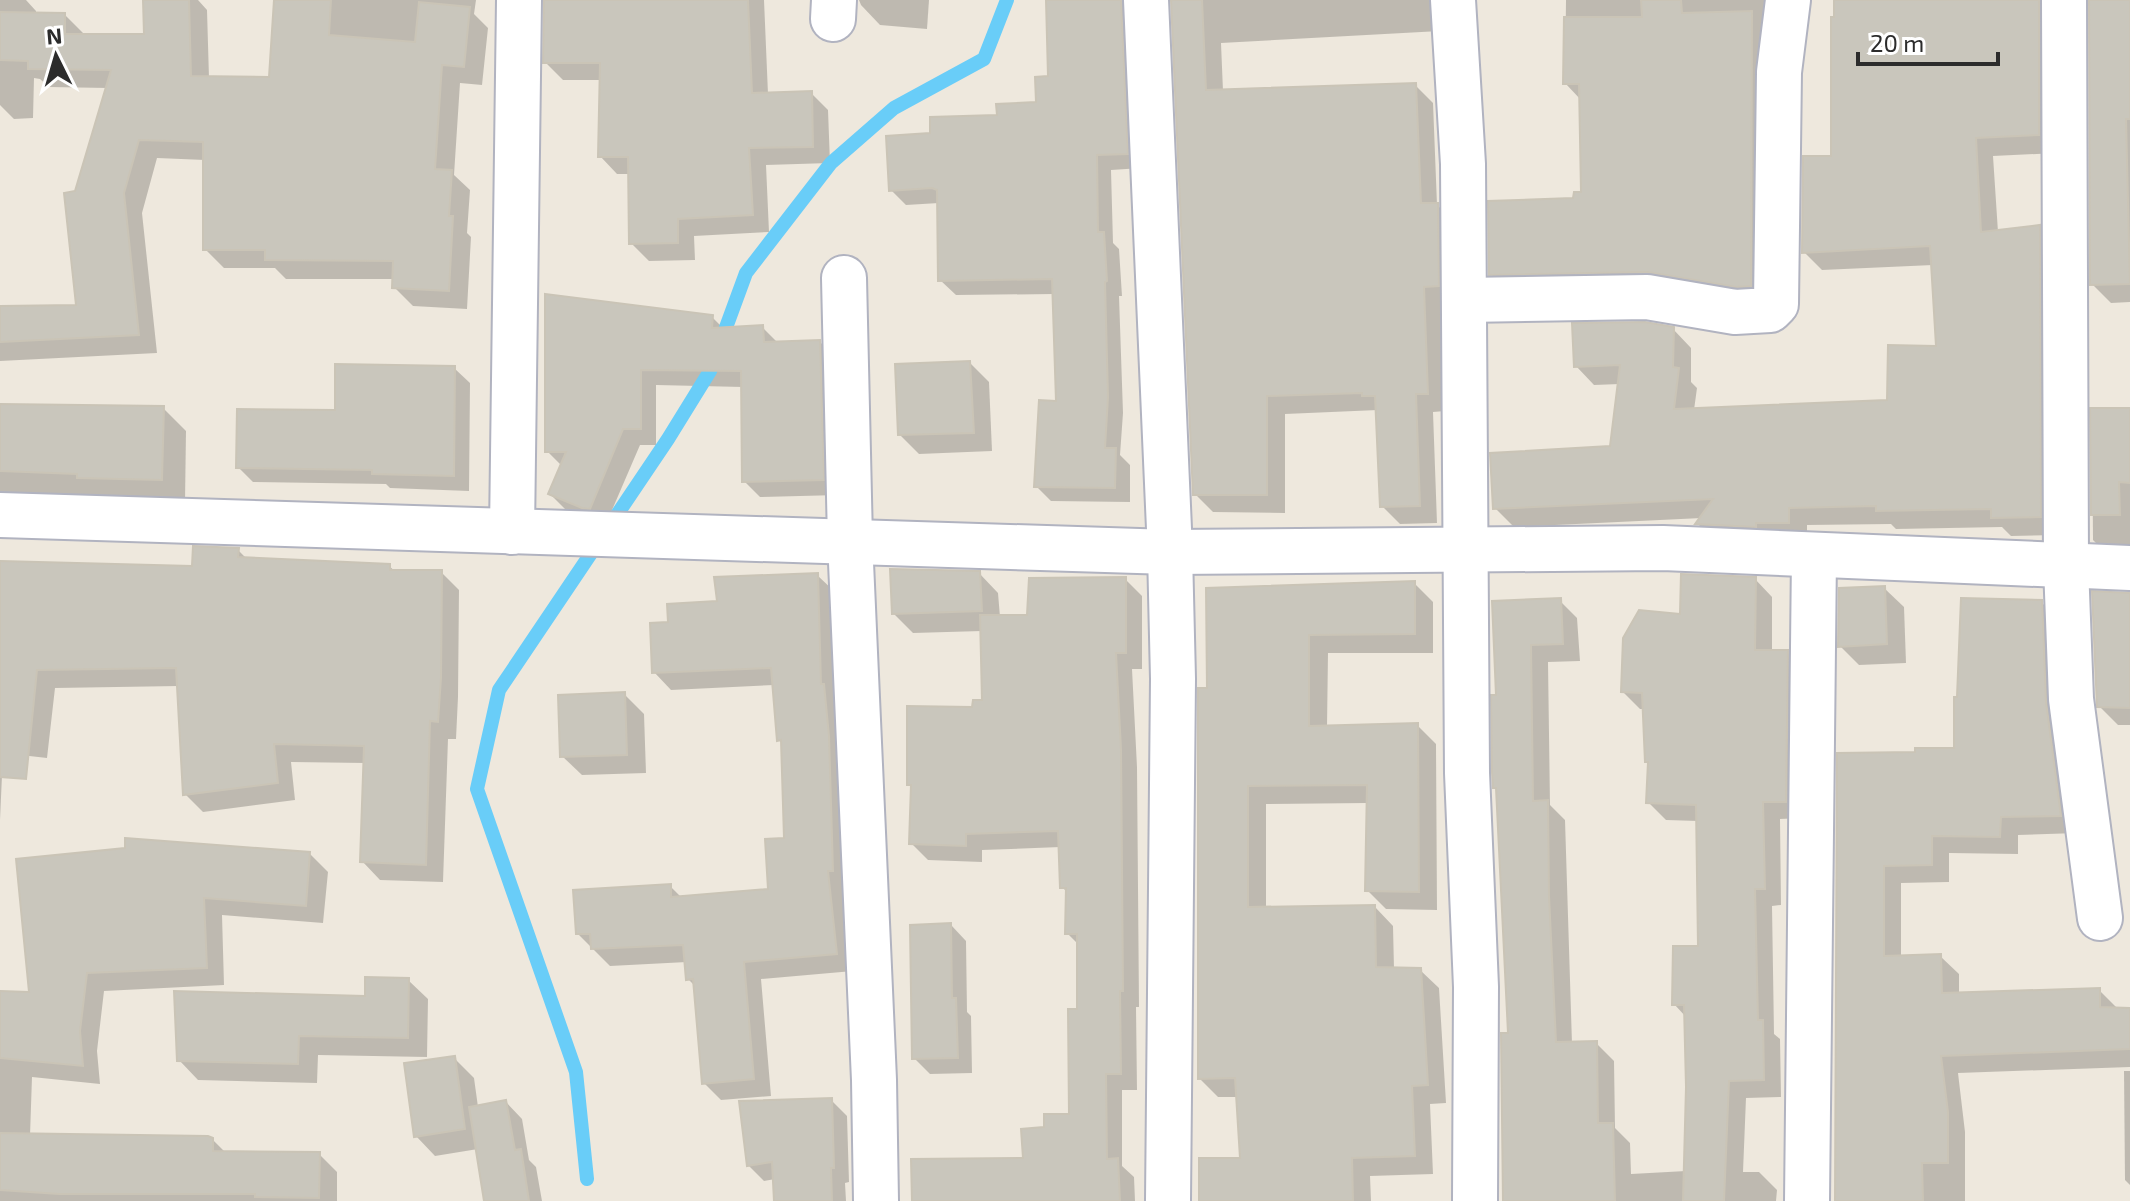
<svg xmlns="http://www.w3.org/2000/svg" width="2130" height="1201" font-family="'Exo 2',sans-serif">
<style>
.shadow{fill:#0003}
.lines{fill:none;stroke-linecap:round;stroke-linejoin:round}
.stream{stroke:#69cdf8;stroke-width:14}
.building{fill:#c9c6bc;stroke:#cac4b6;stroke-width:2}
.minor-casing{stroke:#b1b3c0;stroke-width:48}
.minor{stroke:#fff;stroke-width:44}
</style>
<rect width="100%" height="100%" fill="#eee8dd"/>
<g class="shadow">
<polygon points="0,0 26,0 36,11 36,15 65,15 84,34 146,36 145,0 198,0 207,10 209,78 271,79 276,0 476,0 474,14 488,28 482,85 460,83 454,175 470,190 467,233 471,237 467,309 413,306 394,287 394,279 286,279 275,268 224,268 205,249 205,160 157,158 142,213 157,353 0,361 0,308 78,307 76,193 108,88 49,87 40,79 34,78 33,118 14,119 0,105"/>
<polygon points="545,0 764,0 768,94 811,93 828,110 830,163 766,165 769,232 694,236 695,260 649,261 631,243 630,174 617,174 600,156 602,80 563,80 545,62"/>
<polygon points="859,0 929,0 927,29 880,25 861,5"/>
<polygon points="1048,0 1130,0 1142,168 1111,170 1113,243 1119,249 1122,296 1119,296 1123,413 1120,455 1130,465 1130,502 1051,501 1036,486 1058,403 1054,294 956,295 940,280 939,203 906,205 891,190 932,135 1038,104 1050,78"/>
<polygon points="1173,0 1438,0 1440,31 1221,43 1223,91 1415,85 1433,103 1437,205 1456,223 1456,304 1442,304 1445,411 1433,412 1437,523 1400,524 1382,506 1378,410 1285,414 1285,513 1213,512 1195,494"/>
<polygon points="1566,0 1769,0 1768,303 1509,292 1491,274 1583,195 1581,100 1565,83"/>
<polygon points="1836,0 2067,0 2057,153 1993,156 1998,232 2039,227 2058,245 2059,535 2011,536 2002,527 1896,529 1891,524 1807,525 1807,541 1716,542 1698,524 1702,518 1514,527 1495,508 1612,448 1620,384 1594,385 1576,366 1673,329 1691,348 1691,382 1697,388 1694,410 1889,402 1938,348 1933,265 1822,270 1804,252 1833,158"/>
<polygon points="2091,0 2130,0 2130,302 2111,303 2092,284"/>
<polygon points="547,296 712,317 724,329 762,327 779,344 820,342 836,358 839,495 760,497 744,481 743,387 656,385 656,445 640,445 606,524 566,510 550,494 562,466 547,451"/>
<polygon points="970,363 989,382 992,451 919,454 900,435"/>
<polygon points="454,368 470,383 469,491 390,488 386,484 253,482 238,467 337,412"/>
<polygon points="0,406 163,408 186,431 185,502 0,494"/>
<polygon points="2092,410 2130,410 2130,560 2112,559 2093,540"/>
<polygon points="238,550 247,559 389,566 396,572 441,572 459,590 458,697 456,739 448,739 443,882 380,880 362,861 365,763 291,762 295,800 203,812 185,794 179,686 55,688 47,758 3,753 0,820 0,563 194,568"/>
<polygon points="979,573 998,593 1000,617 1028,617 1125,579 1142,596 1142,669 1132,669 1137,767 1139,1007 1136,1007 1137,1090 1122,1090 1122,1166 1134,1177 1135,1201 914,1201 1025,1160 1046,1129 1071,1116 1079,1011 1079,945 1067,933 1068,893 1062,887 1061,847 982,850 982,862 928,860 911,843 913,789 909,784 974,709 984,702 982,631 913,633 894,614"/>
<polygon points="817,575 835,592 853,971 761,979 771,1096 721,1100 704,1083 696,987 688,979 687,962 610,966 578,934 670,886 682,898 770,891 786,840 783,744 779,740 774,685 671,690 654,672 670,624 719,603"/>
<polygon points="1755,579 1772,597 1772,652 1787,652 1805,670 1803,818 1780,819 1781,905 1772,906 1774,1034 1780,1039 1781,1097 1746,1098 1743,1172 1759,1172 1777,1190 1776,1201 1504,1201 1510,1035 1499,792 1495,788 1498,697 1495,603 1560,601 1577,618 1580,661 1548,662 1550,805 1565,820 1572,1044 1596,1043 1614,1061 1615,1128 1630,1143 1631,1174 1686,1171 1686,1017 1674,1004 1700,948 1698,821 1666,820 1648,802 1650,764 1647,761 1645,709 1640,709 1623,692 1682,616"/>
<polygon points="1414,583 1433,602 1433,653 1328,653 1327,727 1417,725 1436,744 1437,910 1386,909 1367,890 1368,803 1266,804 1266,908 1375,907 1393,926 1394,969 1420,970 1439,988 1446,1103 1430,1104 1433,1174 1370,1176 1371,1201 1201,1201 1242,1160 1238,1097 1218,1097 1200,1079 1209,690 1208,590"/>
<polygon points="1884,588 1904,607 1906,663 1859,665 1840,646"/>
<polygon points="2130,595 2130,725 2118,725 2099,706"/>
<polygon points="2041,602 2060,620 2078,833 2018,835 2018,854 1949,853 1949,882 1901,883 1901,957 1940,956 1959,974 1959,994 2099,990 2117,1008 2130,1010 2130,1067 1958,1073 1965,1132 1965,1201 1838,1201 1839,755 1917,754 1956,750"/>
<polygon points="624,694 644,714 646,773 582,775 562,756"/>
<polygon points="310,854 328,872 323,923 222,915 224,985 104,991 97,1051 100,1084 32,1077 30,1136 212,1139 226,1153 319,1154 337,1172 337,1201 0,1201 0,993 31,994 18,861"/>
<polygon points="951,925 966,941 967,1012 971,1016 972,1073 930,1074 914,1058"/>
<polygon points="408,980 428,999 427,1057 318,1055 317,1083 198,1080 179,1060 367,998"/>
<polygon points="454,1058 474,1078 478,1107 506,1102 522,1119 529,1160 536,1167 542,1201 486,1201 478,1149 435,1156 416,1136"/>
<polygon points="2124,1071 2130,1071 2130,1185 2125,1180"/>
<polygon points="831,1100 847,1116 849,1182 845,1183 846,1201 776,1201 775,1179 764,1181 748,1165"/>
</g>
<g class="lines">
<polyline class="stream" points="587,1179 576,1072 477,789 499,690 668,439 710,371 746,273 831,163 894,108 984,59 1007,0"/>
</g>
<g class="building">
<polygon points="143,0 189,0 191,76 269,77 274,0 331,0 329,35 415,42 419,2 470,7 464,67 442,65 435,169 452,170 449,216 453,216 449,291 392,288 393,261 265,260 265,250 203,250 203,142 139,140 124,193 139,335 0,342 0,306 76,305 64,193 75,191 111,70 28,69 28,61 0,60 0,12 65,13 65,34 144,34"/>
<polygon points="544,0 748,0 752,93 812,91 813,147 749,148 753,215 678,219 678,243 629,244 628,157 598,157 600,63 543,63"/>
<polygon points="1046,0 1121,0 1128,154 1097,155 1098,232 1104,232 1107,281 1105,282 1108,397 1105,448 1116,448 1115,488 1034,487 1039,400 1056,401 1052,279 938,281 937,190 932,188 889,191 886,136 930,133 930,117 997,115 996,104 1036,102 1035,77 1048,76"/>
<polygon points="1171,0 1202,0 1206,90 1416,83 1421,203 1438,203 1439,286 1424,287 1428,394 1416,394 1420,506 1380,507 1375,396 1362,396 1362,393 1267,396 1267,495 1193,495"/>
<polygon points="1641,0 1681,0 1682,13 1752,11 1751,286 1736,287 1647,272 1489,275 1488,201 1573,198 1574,192 1581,192 1579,84 1563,84 1564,17 1642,17"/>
<polygon points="1834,0 2039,0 2039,135 1976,138 1981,232 2040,225 2041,517 1991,518 1991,509 1876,511 1876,506 1789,508 1789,523 1756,523 1756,527 1695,524 1713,499 1493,509 1490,453 1610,446 1620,365 1574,367 1572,323 1645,322 1674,327 1673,367 1679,368 1674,409 1887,400 1888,345 1936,346 1930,246 1802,253 1803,156 1831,156 1831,17 1834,17"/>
<polygon points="2089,0 2130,0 2130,119 2126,119 2130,284 2090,285"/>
<polygon points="545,294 713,315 712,328 763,325 764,342 820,340 824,480 742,482 741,371 641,370 641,429 623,429 590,509 582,508 548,494 566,452 545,452"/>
<polygon points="970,361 974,433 898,435 895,364"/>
<polygon points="335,364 455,366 454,476 372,474 372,470 236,468 237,409 335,410"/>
<polygon points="0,404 164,406 162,480 77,478 77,474 0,471"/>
<polygon points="2090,408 2130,408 2130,483 2119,482 2120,515 2091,515"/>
<polygon points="193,546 239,548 238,557 390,564 390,570 442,570 441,678 438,722 430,721 426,865 360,862 364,746 274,744 278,783 183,795 176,668 37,670 26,779 0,777 0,561 192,566"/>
<polygon points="890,569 980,571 982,611 892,614"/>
<polygon points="818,573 821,684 824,684 829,736 833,871 828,871 837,954 744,962 754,1079 702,1084 693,979 686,980 683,945 591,949 590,934 576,934 573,890 671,884 671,897 768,889 765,839 784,838 781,740 777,741 771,668 652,673 650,623 668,622 667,604 717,601 714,577"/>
<polygon points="1681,574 1756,577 1755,650 1788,650 1786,802 1763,802 1765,889 1755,889 1758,1020 1763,1020 1764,1080 1729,1081 1724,1201 1683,1201 1686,1087 1684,1005 1672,1005 1673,946 1698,946 1696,805 1646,803 1648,762 1645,762 1642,693 1621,692 1623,638 1639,610 1680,614"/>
<polygon points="1126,577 1126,653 1116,653 1121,749 1123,991 1120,991 1121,1074 1106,1074 1107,1159 1118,1158 1120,1201 912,1201 911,1159 1023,1158 1021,1129 1044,1127 1044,1114 1069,1114 1068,1009 1077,1009 1077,934 1065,934 1066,888 1060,888 1058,831 966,834 966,846 909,844 911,785 907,785 907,706 972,707 973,700 982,700 980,615 1027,615 1029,578"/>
<polygon points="1415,581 1415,634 1309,635 1309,726 1418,723 1419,892 1365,891 1367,785 1248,786 1248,907 1375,905 1376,967 1421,968 1428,1085 1412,1086 1415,1156 1352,1158 1353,1201 1199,1201 1199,1158 1240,1158 1235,1078 1198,1079 1198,688 1207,688 1206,588"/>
<polygon points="1885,586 1887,644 1838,647 1839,588"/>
<polygon points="2092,591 2130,593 2130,708 2097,707"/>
<polygon points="1561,598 1563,644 1531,645 1533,801 1548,800 1549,896 1556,1042 1597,1041 1598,1123 1613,1123 1615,1201 1503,1201 1501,1033 1508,1033 1496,788 1493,788 1492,772 1491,695 1496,695 1492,601"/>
<polygon points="1961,598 2042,600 2046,702 2061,816 2001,817 2000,837 1932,836 1932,865 1884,866 1884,956 1941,954 1942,993 2100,988 2100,1007 2130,1008 2130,1049 1941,1056 1948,1112 1948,1163 1922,1163 1923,1201 1835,1201 1837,753 1915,752 1915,748 1954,748 1954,697 1957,697"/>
<polygon points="625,692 627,755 560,757 558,695"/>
<polygon points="125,838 310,852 306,906 204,898 207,968 87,973 80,1031 83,1066 0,1058 0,991 29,992 16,859 125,848"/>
<polygon points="951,923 952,998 956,998 958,1058 912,1059 910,925"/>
<polygon points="365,977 409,978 408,1038 299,1036 298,1064 177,1061 174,991 365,996"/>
<polygon points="455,1056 465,1129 414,1137 404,1063"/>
<polygon points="832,1098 834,1168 831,1168 832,1201 774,1201 772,1162 747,1166 739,1101"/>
<polygon points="506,1100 515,1150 521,1149 529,1201 484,1201 469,1107"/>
<polygon points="0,1133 208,1136 213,1138 213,1151 320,1152 319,1198 255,1197 255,1194 59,1194 0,1190"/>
</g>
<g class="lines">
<defs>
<g id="minor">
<polyline points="1146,0 1170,552 1173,679 1168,1201"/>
<polyline points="1453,0 1463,164 1467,773 1476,987 1475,1201"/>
<polyline points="2064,0 2066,566 2071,699 2100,918"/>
<polyline points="833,19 834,0"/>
<polyline points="844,278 850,540 874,1080 876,1201"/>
<polyline points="1465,300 1647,297 1735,312 1770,310 1776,304 1779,72 1788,0"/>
<polyline points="0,515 1170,552 1663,548 2130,568"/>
<polyline points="512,532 519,0"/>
<polyline points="1807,1201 1814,555"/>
</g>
</defs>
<use href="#minor" class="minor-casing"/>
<use href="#minor" class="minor"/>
</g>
<g transform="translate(56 56) rotate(355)" stroke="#ffffff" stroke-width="6" paint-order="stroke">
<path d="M0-6L14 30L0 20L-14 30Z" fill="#2c2c2c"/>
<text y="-12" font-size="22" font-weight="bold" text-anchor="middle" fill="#2c2c2c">N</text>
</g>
<path d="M1858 52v12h140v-12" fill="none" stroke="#2c2c2c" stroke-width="4"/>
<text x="1870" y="52" font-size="24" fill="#2c2c2c" stroke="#ffffff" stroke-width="6" paint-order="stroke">20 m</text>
</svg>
